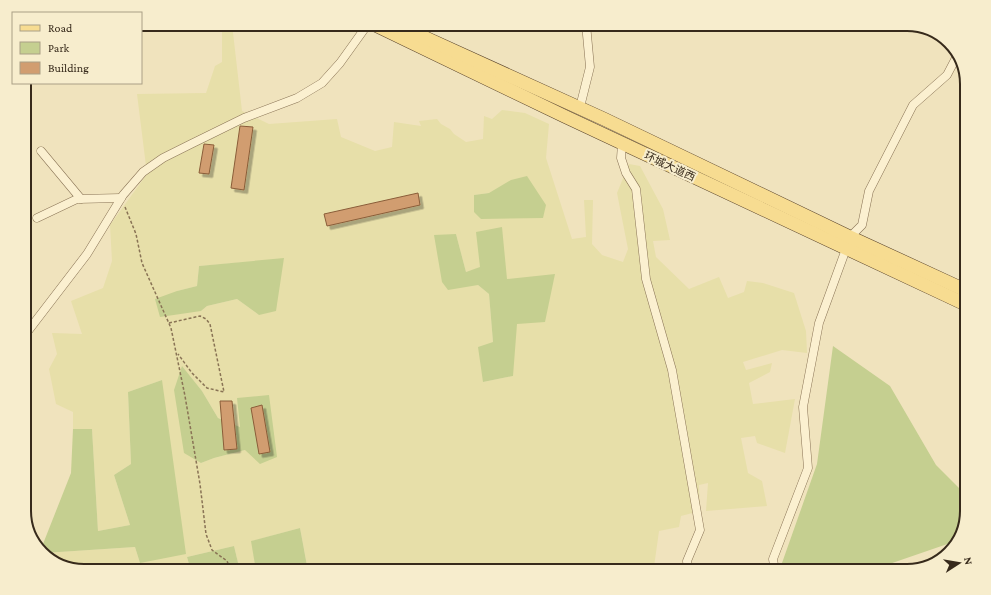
<svg xmlns="http://www.w3.org/2000/svg" width="991" height="595" font-family="'Crimson Pro','Noto Sans SC',serif">
<style>
.farmland{fill:#e7dfa9;fill-rule:evenodd}
.green{fill:#c5cf90}
.building{fill:#d19d70;stroke:#8a5d39;filter:url(#shadow)}
.lines{fill:none;stroke-linecap:round;stroke-linejoin:round}
.minor-casing{stroke:#897355;stroke-width:9}
.primary-casing{stroke:#56402a;stroke-width:14}
.path{stroke:#897355;stroke-width:1.5;stroke-dasharray:3 2;stroke-linecap:butt}
.minor{stroke:#fbf0d0;stroke-width:8}
.primary{stroke:#f7dc91;stroke-width:13}
.labels{text-anchor:middle;stroke-width:4;stroke-linejoin:round;paint-order:stroke}
.street-label{font-size:11px;fill:#372a1b;stroke:#f7edcd}
.rim{fill:none;stroke:#372a1b;stroke-width:2}
</style>
<defs>
<filter id="shadow"><feDropShadow dx="3.5" dy="3.5" stdDeviation="0" flood-color="#0004"/></filter>
</defs>
<rect width="100%" height="100%" fill="#f0e3bd"/>
<path class="farmland" d="M232 24 242 111 269 124 337 119 341 137 375 151 392 147 394 122 421 126 419 121 437 119 441 124 450 129 454 134 466 142 483 139 484 116 492 119 502 110 525 113 549 124 546 158 572 239 586 237 584 200H593L592 244 602 255 623 262 628 249 617 193 629 164 640 166 663 209 670 240 653 241 656 257 689 289 719 277 728 298 744 292 747 281 763 283 794 293 806 331 807 353 782 350 743 362 746 370 772 363 770 372 749 383 753 404 795 399 785 453 757 443 755 436 741 438 748 473 762 481 767 506 706 511 708 483 699 485 700 511 681 516 679 527 659 531 654 567 690 571H308L300 528 252 541 256 571H240L234 546 187 557 191 571H84L54 563 44 553 135 547 140 563 162 380 128 392 131 464 114 475 130 525 98 531 92 429H73V412L56 404 49 369 57 354 52 333 82 334 71 301 103 288 112 261 110 225 147 174 137 94 206 93 215 66 222 62V26ZM489 193 474 212V195ZM456 234 466 272 480 268 507 279 513 376 483 382 493 342 489 294 478 285 442 281ZM284 259 259 315 237 299 207 306 201 311 177 291 197 286 199 266ZM182 367 202 391 218 418 240 427 245 450 214 458 201 463Z"/>
<g class="green">
<polygon points="527,176 546,205 543,218 481,219 474,212 474,195 489,193 511,180"/>
<polygon points="502,227 507,279 555,274 545,322 517,324 513,376 483,382 478,347 493,342 489,294 478,285 448,290 442,282 434,235 456,234 466,272 480,267 476,232"/>
<polygon points="284,258 276,311 259,315 237,299 207,306 201,311 160,317 155,299 177,291 197,286 199,266"/>
<polygon points="833,346 890,386 936,465 967,496 967,511 959,540 869,571 784,571 782,563 817,464"/>
<polygon points="182,366 202,391 218,418 240,427 237,398 269,395 277,457 260,464 245,450 214,458 201,463 184,453 174,390"/>
<polygon points="162,380 186,554 140,563 135,547 44,553 41,549 71,473 73,429 92,429 98,531 130,525 114,475 131,464 128,392"/>
<polygon points="300,528 308,571 256,571 251,541"/>
<polygon points="234,546 240,571 191,571 187,557"/>
</g>
<g class="building">
<polygon points="240,126 253,127 244,190 231,188"/>
<polygon points="204,144 214,145 209,174 199,173"/>
<polygon points="418,193 420,205 327,226 324,214"/>
<polygon points="220,401 232,401 237,449 224,450"/>
<polygon points="262,405 270,452 259,454 251,408"/>
</g>
<g class="lines">
<defs>
<g id="minor">
<polyline points="581,109 581,103 590,67 586,24"/>
<polyline points="622,144 621,158 626,173 636,189 646,279 672,370 700,530 687,561 688,571"/>
<polyline points="41,151 81,199"/>
<polyline points="37,218 77,199 121,198"/>
<polyline points="850,237 862,225 869,191 913,105 947,75 958,54"/>
<polyline points="24,335 28,331 87,254 123,195 143,172 163,158 191,144 244,118 297,98 322,83 340,63 368,24"/>
<polyline points="775,571 773,559 808,468 803,407 819,323 846,249"/>
</g>
<g id="primary">
<polyline points="373,24 564,116 967,305"/>
<polyline points="395,24 604,119 850,237 967,291"/>
</g>
</defs>
<use href="#minor" class="minor-casing"/>
<use href="#primary" class="primary-casing"/>
<g class="path">
<polyline points="125,207 136,234 142,263 171,328 185,396 200,484 206,534 212,550 227,561 231,571"/>
<polyline points="169,323 200,316 206,319 210,324 224,392 207,388 192,373 178,354"/>
</g>
<use href="#minor" class="minor"/>
<use href="#primary" class="primary"/>
</g>
<g class="labels">
<g class="street-label">
<text transform="translate(670 166) rotate(25)" y="4">环城大道西</text>
</g>
</g>
<path d="M0 0H991V595H0ZM84 31H907A53 53 0 0 1 960 84V511A53 53 0 0 1 907 564H84A53 53 0 0 1 31 511V84A53 53 0 0 1 84 31Z" fill="#f7edcd" fill-rule="evenodd"/>
<path class="rim" d="M84 31H907A53 53 0 0 1 960 84V511A53 53 0 0 1 907 564H84A53 53 0 0 1 31 511V84A53 53 0 0 1 84 31Z"/>
<rect x="12" y="12" width="130" height="72" fill="#f7edcd" stroke="#aa9f86"/>
<rect x="20" y="25" width="20" height="6" fill="#f7dc91" stroke="#aa9f86"/>
<text x="48" y="32" font-size="12" fill="#372a1b">Road</text>
<rect x="20" y="42" width="20" height="12" fill="#c5cf90" stroke="#aa9f86"/>
<text x="48" y="52" font-size="12" fill="#372a1b">Park</text>
<rect x="20" y="62" width="20" height="12" fill="#d19d70" stroke="#aa9f86"/>
<text x="48" y="72" font-size="12" fill="#372a1b">Building</text>
<g transform="translate(959 563) rotate(78)" stroke="#f7edcd" stroke-width="3" paint-order="stroke">
<path d="M0-3L7 15L0 10L-7 15Z" fill="#372a1b"/>
<text y="-6" font-size="11" font-weight="bold" text-anchor="middle" fill="#372a1b">N</text>
</g>
</svg>
